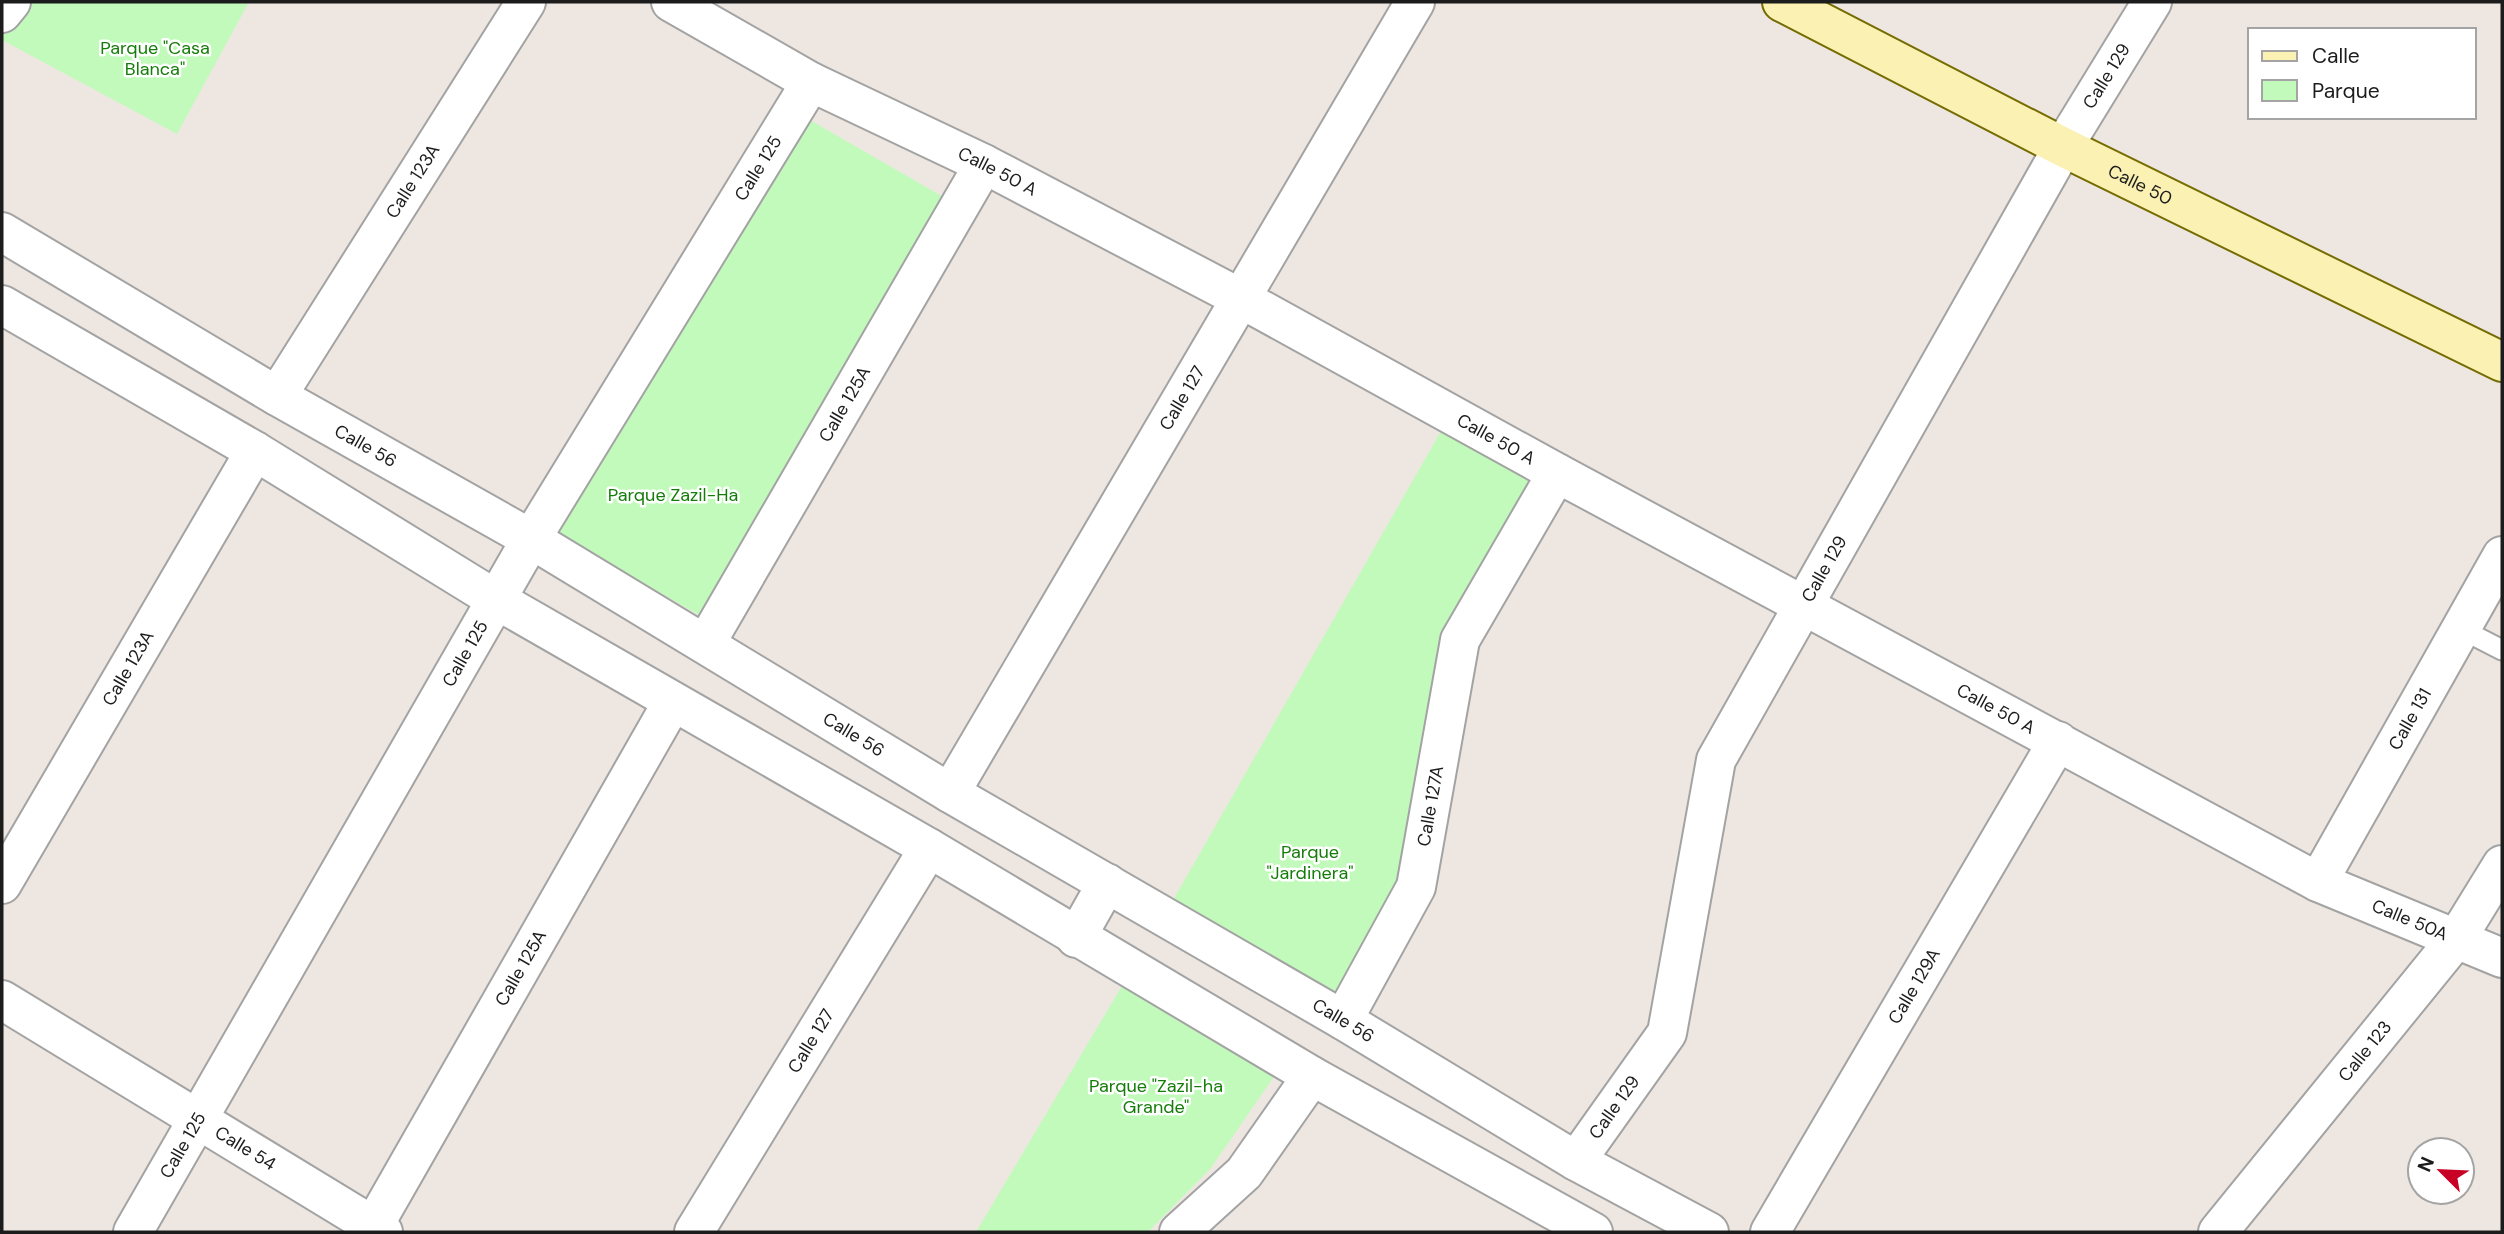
<svg xmlns="http://www.w3.org/2000/svg" width="2504" height="1234" font-family="'DM Sans',sans-serif">
<style>
.park{fill:#c2fabc}
.lines{fill:none;stroke-linecap:round;stroke-linejoin:round}
.service-casing{stroke:#a3a3a3;stroke-width:23}
.minor-casing{stroke:#a3a3a3;stroke-width:42}
.secondary-casing{stroke:#756c02;stroke-width:42}
.service{stroke:#fff;stroke-width:19}
.minor{stroke:#fff;stroke-width:38}
.secondary{stroke:#fbf1b3;stroke-width:38}
.labels{text-anchor:middle;stroke-width:5;stroke-linejoin:round;paint-order:stroke}
.park-label{font-size:18px;fill:#147c08;stroke:#fff}
.street-label{font-size:18px;fill:#1c1c1c;stroke:#fff}
</style>
<rect width="100%" height="100%" fill="#eee7e1"/>
<g class="park">
<polygon points="14,2 249,2 177,134 2,40 2,17"/>
<polygon points="803,116 954,203 704,618 546,527"/>
<polygon points="1445,424 1547,481 1450,648 1406,895 1348,1003 1172,902"/>
<polygon points="1126,979 1280,1068 1211,1168 1148,1232 976,1232"/>
</g>
<g class="lines">
<defs>
<polyline id="service" points="2463,630 2502,650"/>
<g id="minor">
<path id="s1" d="M671 2 811 82 984 164 1240 298 1557 473 2318 882 2502 958"/>
<polyline points="2,13 11,2"/>
<path id="s2" d="M2 232 277 396 531 539 950 793 1343 1020 1576 1161 1709 1232"/>
<polyline points="2,305 255,451 495,599 929,848 1312,1076 1593,1232"/>
<path id="s3" d="M277 396 526 2"/>
<path id="s4" d="M706 643 984 164"/>
<path id="s5" d="M950 793 1415 2"/>
<path id="s6" d="M2318 882 2502 556"/>
<path id="s7" d="M2 884 255 451"/>
<polyline points="1076,938 1107,883"/>
<path id="s8" d="M2 1000 383 1232"/>
<path id="s9" d="M1343 1020 1416 887 1460 640 1557 473"/>
<path id="s10" d="M1576 1161 1667 1033 1716 760 2063 147 2152 2"/>
<path id="s11" d="M133 1232 531 539 811 82"/>
<path id="s12" d="M370 1232 672 703"/>
<path id="s13" d="M694 1232 929 848"/>
<polyline points="1179,1232 1244,1173 1312,1076"/>
<path id="s14" d="M1770 1232 2058 741"/>
<path id="s15" d="M2218 1232 2457 938 2502 865"/>
</g>
<g id="secondary">
<path id="s16" d="M1782 2 2063 147 2502 362"/>
</g>
</defs>
<use href="#service" class="service-casing"/>
<use href="#minor" class="minor-casing"/>
<use href="#secondary" class="secondary-casing"/>
<use href="#service" class="service"/>
<use href="#minor" class="minor"/>
<use href="#secondary" class="secondary"/>
</g>
<g class="labels">
<g class="park-label">
<text x="155" y="54">Parque "Casa<tspan x="155" dy="21">Blanca"</tspan></text>
<text x="673" y="501">Parque Zazil-Ha</text>
<text x="1310" y="858">Parque<tspan x="1310" dy="21">"Jardinera"</tspan></text>
<text x="1156" y="1092">Parque "Zazil-ha<tspan x="1156" dy="21">Grande"</tspan></text>
</g>
<g class="street-label">
<text dy="6" stroke="none"><textPath href="#s10" startOffset="1222">Calle 129</textPath></text>
<text dy="6" stroke="none"><textPath href="#s11" startOffset="1234">Calle 125</textPath></text>
<text dy="6" stroke="none"><textPath href="#s1" startOffset="368">Calle 50 A</textPath></text>
<text dy="6" stroke="none"><textPath href="#s3" startOffset="254">Calle 123A</textPath></text>
<text dy="6" stroke="none"><textPath href="#s16" startOffset="402">Calle 50</textPath></text>
<text dy="6" stroke="none"><textPath href="#s5" startOffset="458">Calle 127</textPath></text>
<text dy="6" stroke="none"><textPath href="#s4" startOffset="276">Calle 125A</textPath></text>
<text dy="6" stroke="none"><textPath href="#s1" startOffset="934">Calle 50 A</textPath></text>
<text dy="6" stroke="none"><textPath href="#s2" startOffset="422">Calle 56</textPath></text>
<text dy="6" stroke="none"><textPath href="#s10" startOffset="654">Calle 129</textPath></text>
<text dy="6" stroke="none"><textPath href="#s11" startOffset="667">Calle 125</textPath></text>
<text dy="6" stroke="none"><textPath href="#s7" startOffset="250">Calle 123A</textPath></text>
<text dy="6" stroke="none"><textPath href="#s1" startOffset="1502">Calle 50 A</textPath></text>
<text dy="6" stroke="none"><textPath href="#s6" startOffset="187">Calle 131</textPath></text>
<text dy="6" stroke="none"><textPath href="#s2" startOffset="989">Calle 56</textPath></text>
<text dy="6" stroke="none"><textPath href="#s9" startOffset="234">Calle 127A</textPath></text>
<text dy="6" stroke="none"><textPath href="#s1" startOffset="1967">Calle 50A</textPath></text>
<text dy="6" stroke="none"><textPath href="#s12" startOffset="304">Calle 125A</textPath></text>
<text dy="6" stroke="none"><textPath href="#s14" startOffset="285">Calle 129A</textPath></text>
<text dy="6" stroke="none"><textPath href="#s2" startOffset="1556">Calle 56</textPath></text>
<text dy="6" stroke="none"><textPath href="#s13" startOffset="224">Calle 127</textPath></text>
<text dy="6" stroke="none"><textPath href="#s15" startOffset="233">Calle 123</textPath></text>
<text dy="6" stroke="none"><textPath href="#s10" startOffset="66">Calle 129</textPath></text>
<text dy="6" stroke="none"><textPath href="#s11" startOffset="100">Calle 125</textPath></text>
<text dy="6" stroke="none"><textPath href="#s8" startOffset="285">Calle 54</textPath></text>
</g>
</g>
<rect width="2504" height="1234" fill="none" stroke="#1c1c1c" stroke-width="7"/>
<rect x="2248" y="28" width="228" height="91" fill="#ffffff" stroke="#a4a4a4" stroke-width="2"/>
<rect x="2262" y="51" width="35" height="10" fill="#fbf1b3" stroke="#a4a4a4" stroke-width="2"/>
<text x="2312" y="63" font-size="21" fill="#1c1c1c">Calle</text>
<rect x="2262" y="80" width="35" height="21" fill="#c2fabc" stroke="#a4a4a4" stroke-width="2"/>
<text x="2312" y="98" font-size="21" fill="#1c1c1c">Parque</text>
<g transform="translate(2441 1171) rotate(294)"><circle r="33" fill="#ffffff" stroke="#a4a4a4" stroke-width="2"/>
<path d="M0-5L12 26L0 18L-12 26Z" fill="#c80025"/>
<text y="-10" font-size="19" font-weight="bold" text-anchor="middle" fill="#1c1c1c">N</text>
</g>
</svg>
